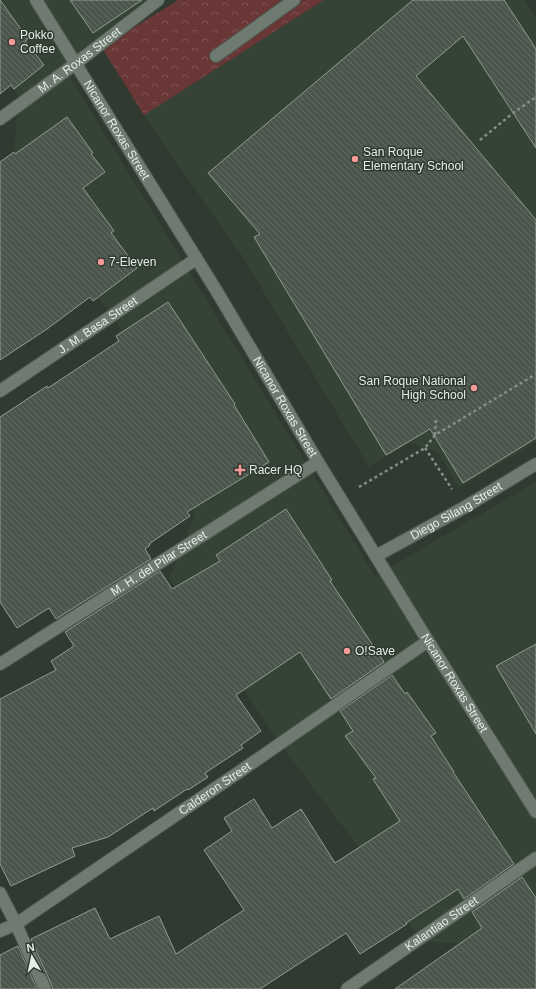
<svg xmlns="http://www.w3.org/2000/svg" width="536" height="989" font-family="Helvetica,sans-serif">
<style>
.built{fill:#344335}
.park{fill:url(#park-crowns)}
.building{fill:url(#building-back-hatch);stroke:#909c91}
.lines{fill:none;stroke-linecap:round;stroke-linejoin:round}
.minor-casing{stroke:#4d564e;stroke-width:14}
.path{stroke:#868f87;stroke-width:2.5;stroke-dasharray:3 3;stroke-linecap:butt}
.minor{stroke:#6f7b70;stroke-width:12}
.poi-dot{fill:#f59b98;stroke:#303a31;stroke-width:1.5}
.labels{text-anchor:middle;stroke-width:3;stroke-linejoin:round;paint-order:stroke}
.poi-label{font-size:12px;fill:#e6ede7;stroke:#303a31;text-anchor:start}
.street-label{font-size:12px;fill:#e6ede7;stroke:#303a31}
</style>
<defs>
<pattern id="park-crowns" width="20" height="18" patternUnits="userSpaceOnUse"><rect width="20" height="18" fill="#693736"/><path d="M2 6a3 3 0 1 1 6 0M12 15a3 3 0 1 1 6 0" fill="none" stroke="#7e5453"/></pattern>
<pattern id="building-back-hatch" width="6" height="6" patternUnits="userSpaceOnUse"><rect width="6" height="6" fill="#4a554b"/><path d="M-1 5l2 2M0 0l6 6M5-1l2 2" fill="none" stroke="#646e65"/></pattern>
</defs>
<rect width="100%" height="100%" fill="#303a31"/>
<g class="built">
<polygon points="0,0 151,0 64,67 375,576 536,482 536,989 463,944 421,941 357,845 275,737 169,578 195,514 158,456 181,443 114,336 121,329 48,225 49,197 14,150 19,96 0,74"/>
<polygon points="324,0 525,0 536,18 536,442 459,488 438,452 410,443 369,467 241,254 235,247 144,115"/>
</g>
<polygon class="park" points="178,0 324,0 144,115 102,48"/>
<g class="building">
<polygon points="0,0 28,39 25,41 44,65 14,89 11,85 0,94"/>
<polygon points="70,0 142,0 93,33"/>
<polygon points="413,0 504,0 536,49 536,148 463,36 416,76 536,220 536,438 463,483 430,429 386,455 254,237 260,234 208,173"/>
<polygon points="67,117 93,153 91,154 105,172 83,188 114,231 111,233 137,268 93,301 90,297 47,329 0,360 0,162 14,152 15,154"/>
<polygon points="168,302 235,404 234,405 269,462 187,512 190,516 149,544 150,545 145,549 151,559 56,619 49,608 17,628 0,602 0,417 47,386 48,388 119,341 116,336"/>
<polygon points="286,509 332,580 330,581 384,662 331,699 300,652 236,695 261,731 241,745 243,748 205,773 208,777 188,790 187,789 154,811 153,808 108,837 72,848 75,856 11,886 0,864 0,699 56,670 51,661 74,646 65,632 160,571 172,589 220,561 216,555"/>
<polygon points="536,644 536,734 496,666"/>
<polygon points="392,675 405,694 407,692 436,733 431,736 454,772 453,772 514,864 464,899 458,889 406,923 407,924 360,954 346,933 260,989 52,989 52,986 31,939 95,908 110,939 159,916 176,954 244,910 204,850 232,831 224,818 254,799 272,828 301,809 335,863 400,821 373,779 376,778 345,736 353,731 340,711"/>
<polygon points="522,877 536,898 536,989 395,989 482,928 472,912"/>
<polygon points="18,946 37,989 0,989 0,955"/>
</g>
<g class="lines">
<defs>
<g id="minor">
<path id="s1" d="M36 0 216 290 318 462 428 641 536 812"/>
<polyline points="216,56 294,0"/>
<path id="s2" d="M0 119 75 64 158 0"/>
<path id="s3" d="M0 391 196 259"/>
<path id="s4" d="M376 556 465 507 536 464"/>
<path id="s5" d="M0 664 318 462"/>
<polyline points="0,893 16,924 45,989"/>
<path id="s6" d="M0 931 16 924 242 770 428 641"/>
<path id="s7" d="M347 989 536 858"/>
</g>
</defs>
<use href="#minor" class="minor-casing"/>
<g class="path">
<polyline points="480,140 513,113 536,97"/>
<polyline points="435,435 436,420"/>
<polyline points="425,448 452,489"/>
<polyline points="359,487 425,448 435,435 536,374"/>
</g>
<use href="#minor" class="minor"/>
</g>
<g class="poi-dot">
<circle cx="12" cy="42" r="4"/>
<circle cx="355" cy="159" r="4"/>
<circle cx="101" cy="262" r="4"/>
<circle cx="474" cy="388" r="4"/>
<path d="M238 464h4v4h4v4h-4v4h-4v-4h-4v-4h4z"/>
<circle cx="347" cy="651" r="4"/>
</g>
<g class="labels">
<g class="poi-label">
<text x="20" y="39">Pokko<tspan x="20" dy="14">Coffee</tspan></text>
<text x="363" y="156">San Roque<tspan x="363" dy="14">Elementary School</tspan></text>
<text x="109" y="266">7-Eleven</text>
<text x="466" y="385" text-anchor="end">San Roque National<tspan x="466" dy="14">High School</tspan></text>
<text x="249" y="474">Racer HQ</text>
<text x="355" y="655">O!Save</text>
</g>
<g class="street-label">
<text dy="4" stroke="none"><textPath href="#s2" startOffset="99">M. A. Roxas Street</textPath></text>
<text dy="4" stroke="none"><textPath href="#s1" startOffset="153">Nicanor Roxas Street</textPath></text>
<text dy="4" stroke="none"><textPath href="#s3" startOffset="118">J. M. Basa Street</textPath></text>
<text dy="4" stroke="none"><textPath href="#s1" startOffset="477">Nicanor Roxas Street</textPath></text>
<text dy="4" stroke="none"><textPath href="#s4" startOffset="92">Diego Silang Street</textPath></text>
<text dy="4" stroke="none"><textPath href="#s5" startOffset="188">M. H. del Pilar Street</textPath></text>
<text dy="4" stroke="none"><textPath href="#s1" startOffset="801">Nicanor Roxas Street</textPath></text>
<text dy="4" stroke="none"><textPath href="#s6" startOffset="258">Calderon Street</textPath></text>
<text dy="4" stroke="none"><textPath href="#s7" startOffset="115">Kalantiao Street</textPath></text>
</g>
</g>
<g transform="translate(32 957) rotate(351)" stroke="#303a31" stroke-width="3" paint-order="stroke">
<path d="M0-3L7 15L0 10L-7 15Z" fill="#e6ede7"/>
<text y="-6" font-size="11" font-weight="bold" text-anchor="middle" fill="#e6ede7">N</text>
</g>
</svg>
